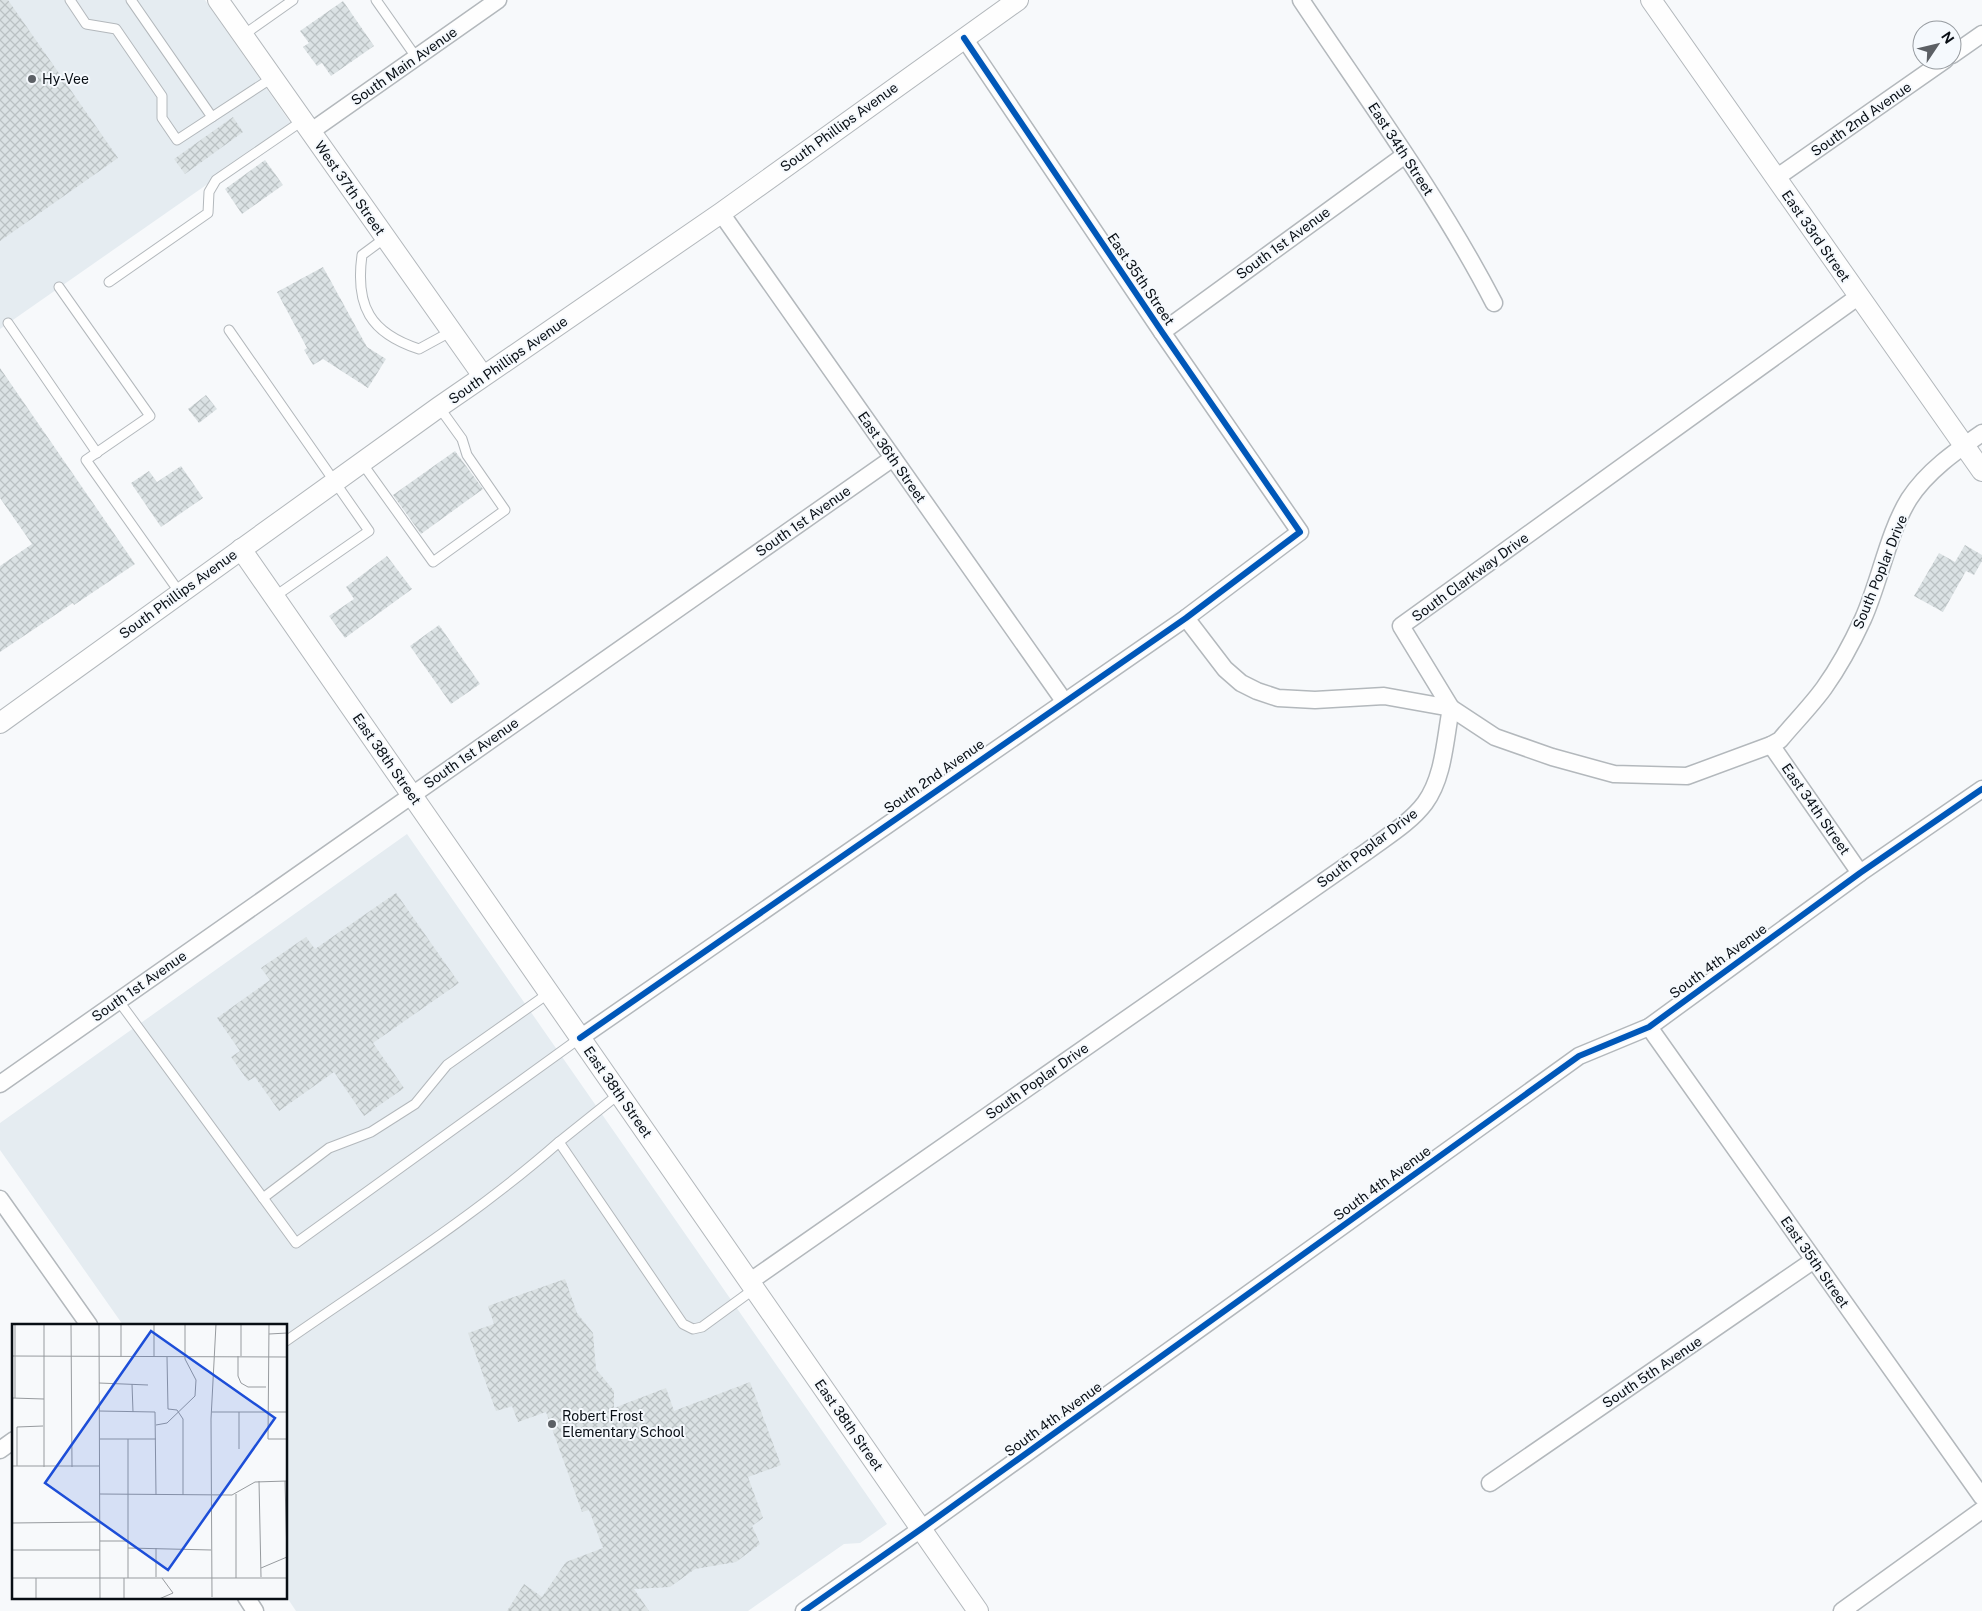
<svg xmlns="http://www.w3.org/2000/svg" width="1982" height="1611" font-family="'Public Sans',sans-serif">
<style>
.built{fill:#e5ecf1}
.building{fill:url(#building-cross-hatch)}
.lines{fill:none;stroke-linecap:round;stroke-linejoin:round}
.service-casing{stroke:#b3b8bc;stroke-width:11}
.minor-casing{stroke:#b3b8bc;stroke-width:19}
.tertiary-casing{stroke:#b3b8bc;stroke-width:22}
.service{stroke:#fefefe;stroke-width:9}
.minor{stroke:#fefefe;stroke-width:16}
.tertiary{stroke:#fefefe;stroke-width:20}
.cycleway-casing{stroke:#f5f9fd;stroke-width:9}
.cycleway{stroke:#0057b8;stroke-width:6}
.poi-dot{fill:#5c6065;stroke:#f5f9fd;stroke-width:2}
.labels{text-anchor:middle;stroke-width:4;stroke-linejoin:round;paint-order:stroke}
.street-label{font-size:14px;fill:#080e14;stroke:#f5f9fd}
.poi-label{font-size:14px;fill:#080e14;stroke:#f5f9fd;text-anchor:start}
.inset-road{fill:none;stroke:#979b9f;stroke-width:1}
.view{fill:#1d4ed8;fill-opacity:0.15;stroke:#1d4ed8;stroke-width:2.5}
.inset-edge{fill:none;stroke:#080e14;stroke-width:2.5}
</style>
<defs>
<pattern id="building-cross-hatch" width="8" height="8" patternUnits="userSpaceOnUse" patternTransform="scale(1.25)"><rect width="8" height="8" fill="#dbe2e4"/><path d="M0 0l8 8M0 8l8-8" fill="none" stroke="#bac1c3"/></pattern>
</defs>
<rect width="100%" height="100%" fill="#f7f9fb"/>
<g class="built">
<polygon points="0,0 205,0 292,125 0,329"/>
<polygon points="407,834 887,1524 860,1543 844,1544 748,1611 296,1611 286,1596 286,1325 123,1325 0,1150 0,1123"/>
</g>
<g class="building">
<polygon points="0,0 8,0 118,158 0,241"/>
<polygon points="343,1 374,46 331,76 322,63 317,66 303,47 309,43 300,31"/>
<polygon points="233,117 243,132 185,174 174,159"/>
<polygon points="265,160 283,185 242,214 225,189"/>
<polygon points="323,267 367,347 386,359 368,388 323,359 313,365 304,350 307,348 277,292"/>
<polygon points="0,368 135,564 74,605 73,603 0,652 0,566 32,544 0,498"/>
<polygon points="206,395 217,409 199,423 188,409"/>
<polygon points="455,451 483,489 421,534 393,495"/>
<polygon points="181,466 203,498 161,527 131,483 149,471 157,482"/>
<polygon points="1965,545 1982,555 1982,561 1974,575 1966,571 1943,612 1914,596 1939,553 1955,562"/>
<polygon points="387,556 412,589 345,638 329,616 354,599 346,587"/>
<polygon points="439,625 480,684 451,704 410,646"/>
<polygon points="396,893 459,983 373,1043 404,1088 364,1116 334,1072 279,1111 255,1077 248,1081 231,1057 240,1051 217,1018 270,980 261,968 306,937 315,949"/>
<polygon points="565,1279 577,1313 593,1333 596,1369 614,1391 614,1408 666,1388 674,1411 750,1382 781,1465 748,1477 763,1518 752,1526 760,1544 736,1562 695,1569 670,1587 634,1589 649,1611 507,1611 524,1584 542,1597 566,1562 603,1548 589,1510 582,1512 546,1412 518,1422 512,1406 496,1411 468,1333 494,1324 488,1306"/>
</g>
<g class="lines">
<defs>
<g id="service">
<polyline points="70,0 86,24 116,29 162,96 162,118 177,140 272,78"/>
<polyline points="131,0 212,117"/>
<polyline points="376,0 416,57"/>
<polyline points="242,36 293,0"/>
<path d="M385 238 362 255C355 306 370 333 419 349L452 331"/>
<polyline points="109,282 208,213 209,192 216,180 302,121"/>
<polyline points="59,287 150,416 86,460 180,593"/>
<polyline points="8,323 97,453"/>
<polyline points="229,330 369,531 274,597"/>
<polyline points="362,463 433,562 505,510 467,455 462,439 439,407"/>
<polyline points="118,1000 296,1243 580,1038"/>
<polyline points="619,1094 559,1142 683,1324 693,1329 702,1327 754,1289"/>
<polyline points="263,1198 329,1148 371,1132 415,1104 447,1065 549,993"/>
<path d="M286 1341C378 1277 475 1216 559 1142"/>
</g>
<g id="minor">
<path d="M1301 0C1367 99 1439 197 1494 303"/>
<polyline points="1952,55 1982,34"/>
<polyline points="310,132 498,0"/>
<polyline points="1776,178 1945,60"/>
<polyline points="721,213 1064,701"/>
<polyline points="1162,332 1405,155"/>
<path d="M1186 618 1225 669 1241 683 1257 691 1278 698 1315 700 1384 696 1451 708 1495 737 1552 757 1614 774 1687 776 1771 745 1780 740C1794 723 1811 706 1824 688 1839 667 1852 643 1863 619 1880 581 1888 533 1909 499 1927 471 1956 451 1982 433"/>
<polyline points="1451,708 1401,626 1859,296"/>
<polyline points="1771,745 1860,873"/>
<polyline points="1649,1027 1982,1497"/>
<polyline points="580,1038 1186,618 1300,532 1162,332 964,38"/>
<polyline points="0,1084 893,458"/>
<polyline points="0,1199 89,1325"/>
<path d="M749 1282 1366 852C1386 837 1410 823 1425 803 1444 777 1445 739 1451 708"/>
<polyline points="0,1450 14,1440"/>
<polyline points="1490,1483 1814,1260"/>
<polyline points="246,1597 255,1611"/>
<polyline points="804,1611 921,1529 1579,1056 1649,1027 1860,873 1982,789"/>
<polyline points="1842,1611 1982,1510"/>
</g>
<g id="tertiary">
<polyline points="218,0 483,376"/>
<polyline points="1651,0 1982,471"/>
<polyline points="241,549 978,1611"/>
<polyline points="0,723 439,407 721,213 1018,0"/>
</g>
</defs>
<use href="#service" class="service-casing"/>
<use href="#minor" class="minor-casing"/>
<use href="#tertiary" class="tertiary-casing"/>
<use href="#service" class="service"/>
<use href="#minor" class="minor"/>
<use href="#tertiary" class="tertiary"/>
<defs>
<g id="cycleway">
<polyline points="580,1038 1186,618 1300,532 1162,332 964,38"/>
<polyline points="804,1611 921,1529 1579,1056 1649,1027 1860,873 1982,789"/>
</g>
</defs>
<use href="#cycleway" class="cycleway-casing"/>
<use href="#cycleway" class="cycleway"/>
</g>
<g class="poi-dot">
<circle cx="32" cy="79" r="5"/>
<circle cx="552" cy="1424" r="5"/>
</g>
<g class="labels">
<g class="street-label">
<text transform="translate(404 66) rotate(-35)" y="5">South Main Avenue</text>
<text transform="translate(1861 119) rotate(-35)" y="5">South 2nd Avenue</text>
<text transform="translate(839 127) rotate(-36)" y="5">South Phillips Avenue</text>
<text transform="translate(1401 149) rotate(57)" y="5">East 34th Street</text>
<text transform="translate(350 188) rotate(55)" y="5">West 37th Street</text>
<text transform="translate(1816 236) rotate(55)" y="5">East 33rd Street</text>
<text transform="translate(1283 243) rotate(-36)" y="5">South 1st Avenue</text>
<text transform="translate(1141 279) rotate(56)" y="5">East 35th Street</text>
<text transform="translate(508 360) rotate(-35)" y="5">South Phillips Avenue</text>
<text transform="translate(892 457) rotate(55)" y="5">East 36th Street</text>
<text transform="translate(803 521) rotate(-35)" y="5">South 1st Avenue</text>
<text transform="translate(1880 572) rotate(-68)" y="5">South Poplar Drive</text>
<text transform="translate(1470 577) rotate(-36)" y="5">South Clarkway Drive</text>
<text transform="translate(178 594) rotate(-36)" y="5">South Phillips Avenue</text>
<text transform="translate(471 753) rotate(-35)" y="5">South 1st Avenue</text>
<text transform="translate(387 759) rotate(55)" y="5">East 38th Street</text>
<text transform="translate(934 776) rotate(-35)" y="5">South 2nd Avenue</text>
<text transform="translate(1816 809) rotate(55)" y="5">East 34th Street</text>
<text transform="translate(1367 848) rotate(-37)" y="5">South Poplar Drive</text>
<text transform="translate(1718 961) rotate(-36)" y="5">South 4th Avenue</text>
<text transform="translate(139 986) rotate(-35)" y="5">South 1st Avenue</text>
<text transform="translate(1037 1081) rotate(-35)" y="5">South Poplar Drive</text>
<text transform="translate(618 1092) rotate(55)" y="5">East 38th Street</text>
<text transform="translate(1382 1183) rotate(-36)" y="5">South 4th Avenue</text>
<text transform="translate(1815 1262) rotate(55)" y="5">East 35th Street</text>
<text transform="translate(1652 1372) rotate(-34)" y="5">South 5th Avenue</text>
<text transform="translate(1053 1419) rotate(-36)" y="5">South 4th Avenue</text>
<text transform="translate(849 1425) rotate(55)" y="5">East 38th Street</text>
</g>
<g class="poi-label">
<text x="42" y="84">Hy-Vee</text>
<text x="562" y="1421">Robert Frost<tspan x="562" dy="16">Elementary School</tspan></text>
</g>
</g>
<g transform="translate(12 1324)">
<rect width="275" height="275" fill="#f7f9fb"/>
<path class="inset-road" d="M3 0V74M32 0V143M59 0 60 143M87 0 88 275M229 0V32M257 0 256 115H275M257 10 275 9M0 32 275 33M226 32V52L229 59 236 63H254M109 33V0M142 33V0M155 33 156 85 165 86M87 59 136 61M120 60 121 88M0 74 32 75M165 86 171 95V171M87 87 143 88 144 171M200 88H275M144 101 155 99 183 72 184 56 173 35V0M88 115H144M116 115V254M227 125V88M0 142H88M5 142V103L31 102M247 157 249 253M273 157 275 233M88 170 220 171 243 158 275 157M224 170V254M0 199 88 198M88 217H116M116 224 199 226M0 226H88M249 244 275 233M144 253V224M0 254H275M24 254V275M112 254V275M200 273 199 95 204 0M147 275 161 269 150 254"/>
<path class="view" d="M139 7 263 94 156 246 33 159Z"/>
<rect width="275" height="275" class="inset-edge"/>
</g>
<g transform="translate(1937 45) rotate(55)"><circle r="24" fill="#f5f9fd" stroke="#969ba0"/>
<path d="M0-4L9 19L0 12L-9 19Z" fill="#5c6065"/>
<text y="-8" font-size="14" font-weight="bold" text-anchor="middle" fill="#080e14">N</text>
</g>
</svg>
